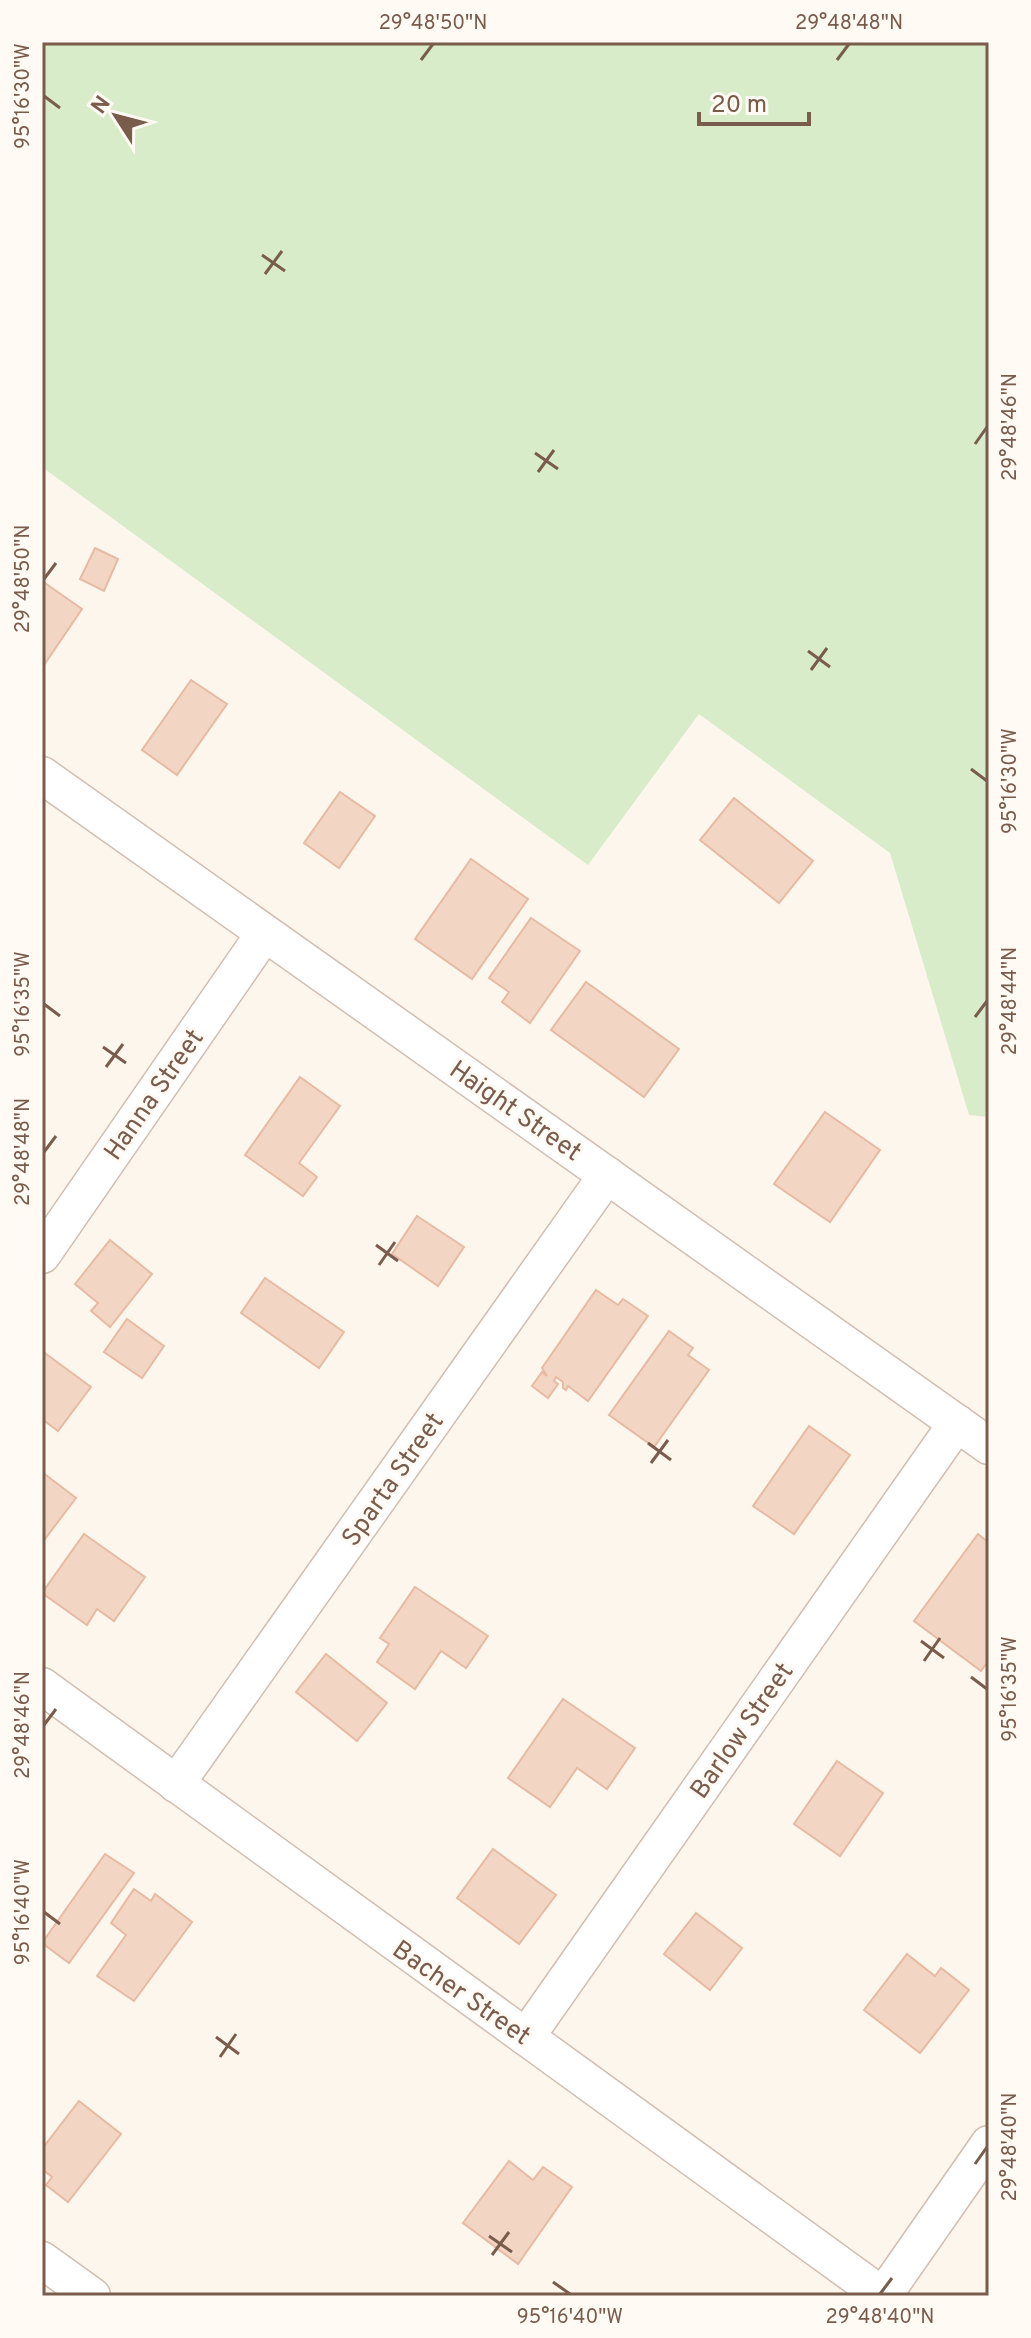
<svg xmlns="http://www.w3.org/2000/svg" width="1031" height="2338" font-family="Overpass,sans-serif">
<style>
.green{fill:#d8ecc9}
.building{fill:#f3d5c3;stroke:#e6bba3;stroke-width:2}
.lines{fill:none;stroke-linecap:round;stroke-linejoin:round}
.street-casing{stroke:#d1beb0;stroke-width:39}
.street{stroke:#fff;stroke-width:36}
.ticks{fill:none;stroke:#7a5c4d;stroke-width:3}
.labels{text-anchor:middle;stroke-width:6;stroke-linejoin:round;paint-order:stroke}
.street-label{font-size:26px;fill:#7a5c4d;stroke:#fffaf3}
.neatline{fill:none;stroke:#7a5c4d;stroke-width:3}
.ticks-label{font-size:20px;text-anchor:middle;fill:#7a5c4d}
</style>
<rect width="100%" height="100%" fill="#fdf6ec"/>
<polygon class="green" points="42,42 989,42 989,1117 969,1115 890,853 699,714 588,865 42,467"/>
<g class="building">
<polygon points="95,548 118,559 104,591 80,579"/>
<polygon points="42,581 82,609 42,668"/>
<polygon points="191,680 227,704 177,775 142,750"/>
<polygon points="340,792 375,816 339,868 304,843"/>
<polygon points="734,798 813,861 779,903 700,840"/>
<polygon points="471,859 528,899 472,979 415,939"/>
<polygon points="531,918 580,951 530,1023 502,1002 509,992 489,978"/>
<polygon points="586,982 679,1049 644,1097 551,1030"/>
<polygon points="300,1077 340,1106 299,1163 317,1177 303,1196 245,1155"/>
<polygon points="825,1112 880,1150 830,1222 774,1184"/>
<polygon points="417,1216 464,1247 438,1286 392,1254"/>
<polygon points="110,1240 152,1274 110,1327 91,1311 98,1303 75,1284"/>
<polygon points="265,1278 344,1332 319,1368 241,1313"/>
<polygon points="596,1290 618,1305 623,1299 648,1316 588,1401 568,1386 566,1390 563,1388 563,1382 556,1377 554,1381 558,1384 548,1398 532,1386 542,1372 547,1376 542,1368"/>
<polygon points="127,1319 164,1346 142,1378 104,1352"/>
<polygon points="669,1331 693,1348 688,1355 709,1370 654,1447 609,1415"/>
<polygon points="42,1351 91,1387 58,1431 42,1419"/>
<polygon points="809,1426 850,1455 794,1534 753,1506"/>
<polygon points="42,1472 76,1498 42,1543"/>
<polygon points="84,1534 145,1577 114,1621 97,1609 87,1625 42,1593"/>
<polygon points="978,1534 989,1543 989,1660 981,1671 914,1621"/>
<polygon points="415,1587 488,1636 466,1668 441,1651 415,1689 377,1662 389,1644 380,1638"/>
<polygon points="326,1654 387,1703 357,1741 296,1692"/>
<polygon points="563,1699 635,1748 607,1789 577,1768 550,1807 508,1778"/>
<polygon points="837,1761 883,1793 840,1856 794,1824"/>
<polygon points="493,1849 556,1895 519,1944 457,1898"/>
<polygon points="105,1854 134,1873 69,1963 42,1943"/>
<polygon points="134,1889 151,1901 155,1894 192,1922 134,2001 97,1976 126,1935 111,1923"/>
<polygon points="696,1913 742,1948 710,1990 664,1954"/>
<polygon points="907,1954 935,1976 941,1968 969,1990 920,2053 864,2010"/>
<polygon points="79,2101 121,2134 68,2202 46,2185 52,2177 42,2169 42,2149"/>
<polygon points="509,2161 533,2180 543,2167 572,2187 518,2264 463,2223"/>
</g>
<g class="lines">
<defs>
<g id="street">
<polyline points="42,775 989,1446"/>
<polyline points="42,1255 264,934"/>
<polyline points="42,1686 883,2296"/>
<polyline points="176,1784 607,1175"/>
<polyline points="526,2037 957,1423"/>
<polyline points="42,2260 92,2296"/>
<polyline points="883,2296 989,2144"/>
</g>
</defs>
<use href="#street" class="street-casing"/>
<use href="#street" class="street"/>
</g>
<path class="ticks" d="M421 60 433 44M837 60 849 44M44 96 60 108M262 255 285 271M265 274 282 251M975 444 987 427M535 453 558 469M538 472 554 450M44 579 56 563M808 651 830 667M811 670 827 648M971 769 987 781M44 1004 60 1016M975 1017 987 1001M103 1047 126 1063M106 1067 123 1044M44 1152 56 1136M376 1245 398 1261M379 1265 395 1242M648 1443 671 1460M651 1463 668 1440M921 1641 944 1658M924 1661 940 1638M971 1677 987 1689M44 1725 56 1709M44 1912 60 1924M216 2037 239 2054M220 2057 236 2034M975 2164 987 2147M489 2236 512 2252M492 2255 509 2232M553 2282 570 2294M880 2294 892 2278"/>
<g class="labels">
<g class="street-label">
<text transform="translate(153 1094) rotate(-55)" y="9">Hanna Street</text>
<text transform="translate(516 1110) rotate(35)" y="9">Haight Street</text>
<text transform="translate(392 1479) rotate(-55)" y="9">Sparta Street</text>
<text transform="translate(741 1730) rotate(-55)" y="9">Barlow Street</text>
<text transform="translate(462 1992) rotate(35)" y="9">Bacher Street</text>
</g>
</g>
<rect width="1031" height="2338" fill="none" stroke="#fffaf3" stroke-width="88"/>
<g transform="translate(116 116) rotate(306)" stroke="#fffaf3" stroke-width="6" paint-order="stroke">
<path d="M0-6L14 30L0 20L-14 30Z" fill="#7a5c4d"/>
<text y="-12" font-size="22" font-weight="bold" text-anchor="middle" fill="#7a5c4d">N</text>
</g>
<path d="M699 112v12h110v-12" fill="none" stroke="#7a5c4d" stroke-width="4"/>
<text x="711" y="112" font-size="24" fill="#7a5c4d" stroke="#fffaf3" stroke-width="6" paint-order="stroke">20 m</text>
<rect x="44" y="44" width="943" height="2250" class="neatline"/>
<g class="ticks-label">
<text x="433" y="29">29°48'50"N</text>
<text x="849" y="29">29°48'48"N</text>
<text transform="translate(22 96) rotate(-90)" y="7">95°16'30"W</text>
<text transform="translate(1009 427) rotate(-90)" y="7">29°48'46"N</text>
<text transform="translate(22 579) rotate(-90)" y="7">29°48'50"N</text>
<text transform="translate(1009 781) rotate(-90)" y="7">95°16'30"W</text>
<text transform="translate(1009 1001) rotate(-90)" y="7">29°48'44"N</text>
<text transform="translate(22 1004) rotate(-90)" y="7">95°16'35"W</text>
<text transform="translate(22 1152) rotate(-90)" y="7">29°48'48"N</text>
<text transform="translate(1009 1689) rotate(-90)" y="7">95°16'35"W</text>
<text transform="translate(22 1725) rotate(-90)" y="7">29°48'46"N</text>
<text transform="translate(22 1912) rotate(-90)" y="7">95°16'40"W</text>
<text transform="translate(1009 2147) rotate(-90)" y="7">29°48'40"N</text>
<text x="570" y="2323">95°16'40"W</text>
<text x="880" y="2323">29°48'40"N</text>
</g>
</svg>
